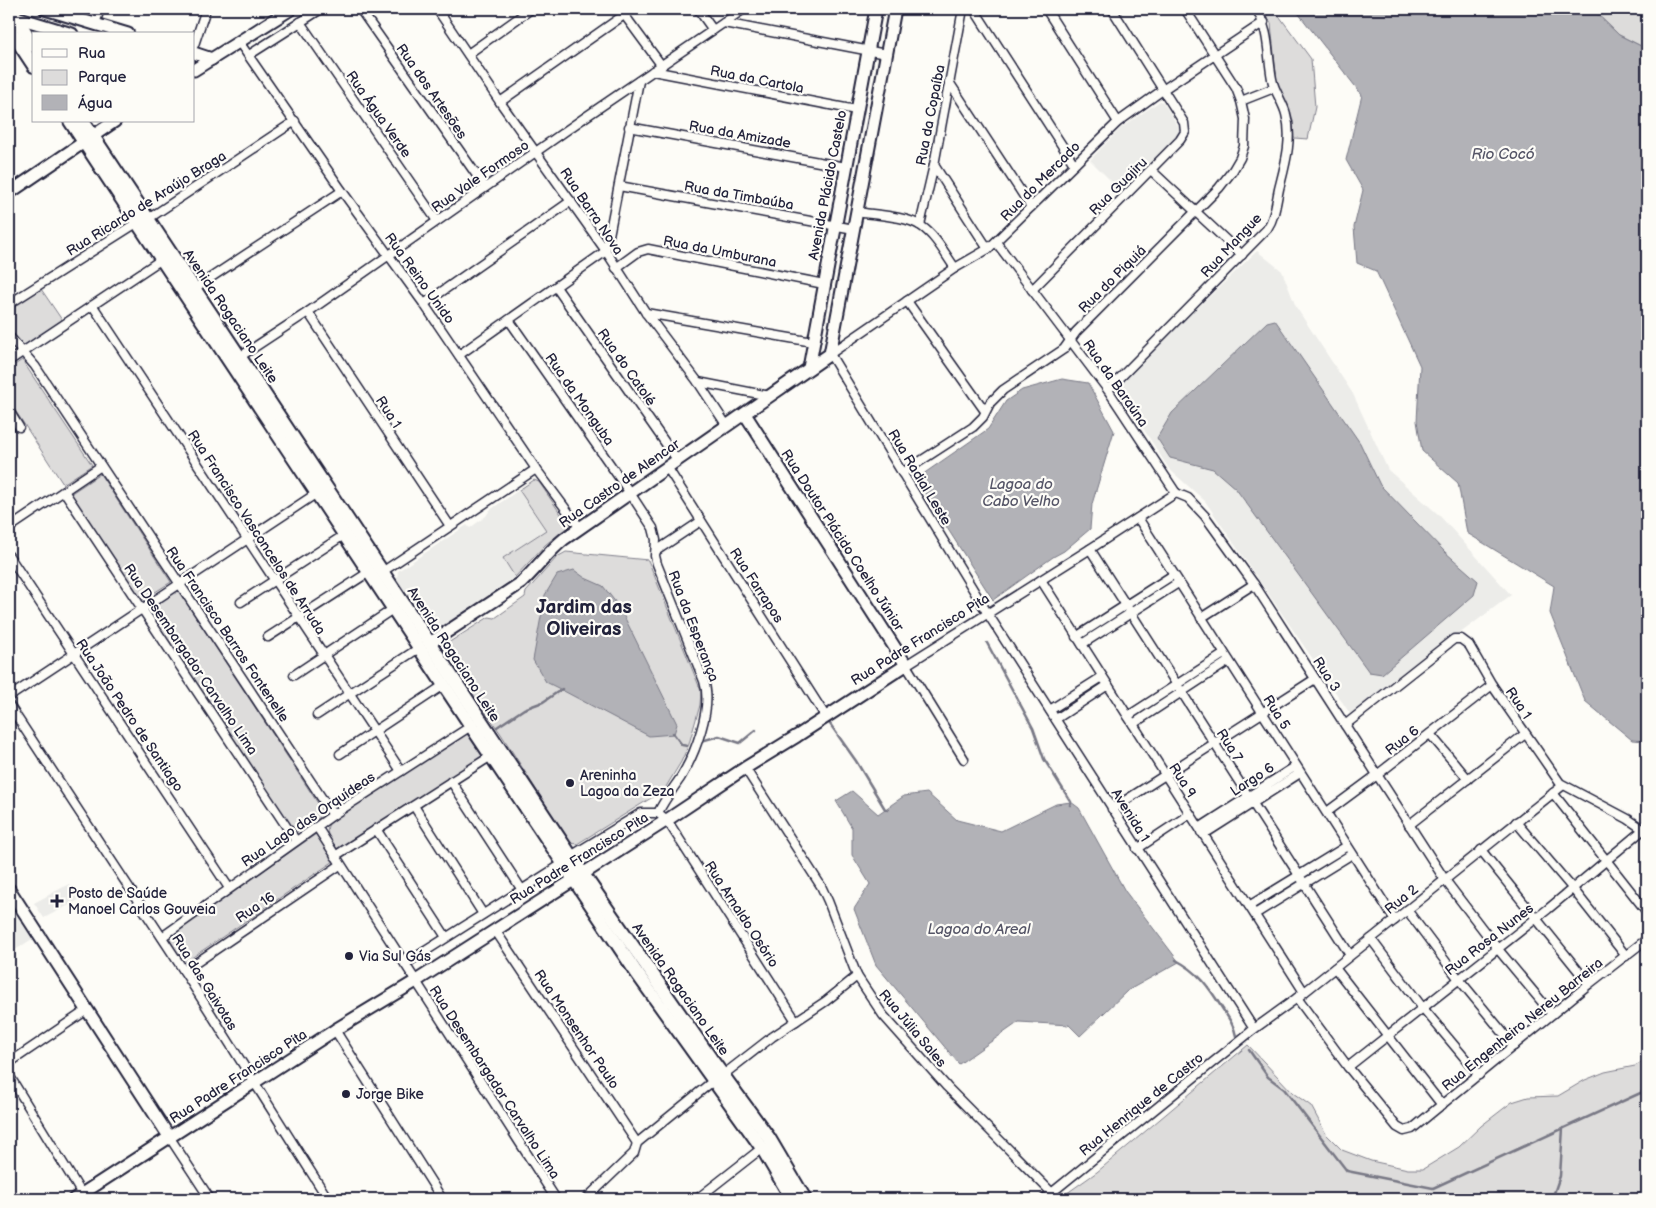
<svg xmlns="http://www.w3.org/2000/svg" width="1656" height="1208" font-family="'Balsamiq Sans',sans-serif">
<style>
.built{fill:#ecece9}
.green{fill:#dddcdb;stroke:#807f8b}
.water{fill:#b2b2b7;stroke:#787885}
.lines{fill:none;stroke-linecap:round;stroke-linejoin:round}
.stream{stroke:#787885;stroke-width:2.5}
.street-casing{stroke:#22223b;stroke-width:11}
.secondary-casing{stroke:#22223b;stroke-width:15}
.primary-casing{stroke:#22223b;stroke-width:16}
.street{stroke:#fdfcf7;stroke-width:8}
.secondary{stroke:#fdfcf7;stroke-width:11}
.primary{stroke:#fdfcf7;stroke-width:12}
.poi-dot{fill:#22223b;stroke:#fdfcf7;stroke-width:2}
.labels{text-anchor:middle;stroke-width:4.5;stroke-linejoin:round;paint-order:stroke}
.street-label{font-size:14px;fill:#22223b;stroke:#fdfcf7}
.poi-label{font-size:14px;fill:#22223b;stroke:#fdfcf7;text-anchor:start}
.water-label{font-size:15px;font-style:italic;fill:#545466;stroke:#fdfcf7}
.district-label{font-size:19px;font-weight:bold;fill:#22223b;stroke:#fdfcf7}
</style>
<rect width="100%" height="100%" fill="#fdfcf7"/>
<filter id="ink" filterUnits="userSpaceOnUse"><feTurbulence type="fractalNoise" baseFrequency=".02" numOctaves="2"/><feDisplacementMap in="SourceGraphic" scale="10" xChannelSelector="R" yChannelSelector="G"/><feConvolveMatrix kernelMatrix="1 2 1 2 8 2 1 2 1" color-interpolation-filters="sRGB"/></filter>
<g filter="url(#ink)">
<g class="built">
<polygon points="1160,101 1163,102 1180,129 1181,132 1123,193 1090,160 1121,128"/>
<polygon points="1257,251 1282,271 1296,307 1353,394 1388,470 1439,515 1511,595 1351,715 1205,501 1169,469 1116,386"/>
<polygon points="519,490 546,530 503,558 515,577 433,632 397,579 398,571 467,525 470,528 486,516 490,510"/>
<polygon points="69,884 79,900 44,918 34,903"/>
<polygon points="9,904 32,939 9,954"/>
</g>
<g class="green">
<polygon points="1263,9 1274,9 1311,59 1315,107 1308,139 1294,138 1293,121 1277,84 1271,23"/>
<polygon points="1592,9 1647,9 1647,49 1619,35"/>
<polygon points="41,289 62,320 25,345 21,344 9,330 9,309"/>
<polygon points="22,360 92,465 63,484 9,401 9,369"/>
<polygon points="100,474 171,582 141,601 70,494"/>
<polygon points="534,480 539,482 569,526 545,545 515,577 503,558 546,530 519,490"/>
<polygon points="566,552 648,560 701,691 700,705 689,744 681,762 664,790 577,844 570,843 501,734 471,691 474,685 448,650 448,643 489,617 495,618 525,597 526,592 557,557"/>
<polygon points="178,590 325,814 294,834 148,610"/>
<path d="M465 734 469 735 481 751 482 758 337 849C331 840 323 833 330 822Z"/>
<polygon points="316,834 334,861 184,963 168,937"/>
<polygon points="1248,1045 1293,1093 1311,1106 1326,1134 1342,1150 1371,1161 1408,1169 1423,1169 1459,1147 1481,1126 1512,1102 1528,1097 1558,1096 1585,1080 1605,1072 1635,1066 1647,1059 1647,1199 1066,1199 1063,1196 1097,1172"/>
</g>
<g class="water">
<polygon points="1295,9 1592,9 1619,35 1647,49 1647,741 1632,740 1585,701 1550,613 1554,586 1467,533 1458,483 1422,451 1417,421 1420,366 1376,271 1357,263 1354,227 1363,190 1346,160 1362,95"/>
<polygon points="1275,320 1360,443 1380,485 1445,552 1478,581 1474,595 1382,674 1369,672 1236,489 1213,469 1170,458 1157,438 1172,413 1267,322"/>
<polygon points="1062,379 1088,383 1114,431 1092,504 1090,529 1064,551 1053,557 993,600 916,479 988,429 1006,401 1022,390"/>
<polygon points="574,570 585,578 603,586 620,608 677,724 674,734 649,736 560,689 546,682 533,660 545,595 557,575"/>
<polygon points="852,791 878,814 904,796 927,793 957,820 1001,831 1056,804 1071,802 1079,808 1125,891 1179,962 1127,991 1080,1036 1069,1025 1019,1022 959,1064 876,965 854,909 870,884 852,855 852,828 836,801"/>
</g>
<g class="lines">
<g class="stream">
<polyline points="987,643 1033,728 1044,759 1071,802 1070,805"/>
<polyline points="830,724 856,761 885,809 888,810"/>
<polyline points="497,727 524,709 543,702 562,689"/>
<polyline points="673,733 682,745 687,746"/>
<polyline points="705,740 719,736 740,743 756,730"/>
<path d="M1176 960C1199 972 1209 987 1222 1008 1228 1017 1234 1025 1236 1036"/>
<polyline points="1249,1050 1268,1077 1284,1089 1347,1171 1433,1188 1647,1090"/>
<polyline points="1552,1199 1560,1176 1563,1128"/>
</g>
<defs>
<g id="street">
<polyline points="360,9 485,187"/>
<polyline points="437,9 500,102 606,251 646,313 698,382 727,426"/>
<polyline points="620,9 662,66"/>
<polyline points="698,9 713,30"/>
<polyline points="974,9 1074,164"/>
<polyline points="1046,9 1118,122"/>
<polyline points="300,22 437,221"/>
<polyline points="724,23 886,54"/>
<polyline points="95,24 100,9"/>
<polyline points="239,42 342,191 424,304 536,469 580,528"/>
<polyline points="194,45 206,9"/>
<polyline points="468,54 531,9"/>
<polyline points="249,55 321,9"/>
<polyline points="653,71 856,110"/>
<polyline points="949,82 1031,207"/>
<polyline points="1241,101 1274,88"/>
<polyline points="500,102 624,15"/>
<polyline points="629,127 846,167"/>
<polyline points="934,165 988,249"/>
<polyline points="1151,170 1242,255"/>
<polyline points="619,186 854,229"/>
<path d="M857 212C875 215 906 216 921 226 936 236 945 254 955 268"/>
<polyline points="920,225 934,165 963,9"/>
<polyline points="996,242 1108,390 1176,493"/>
<polyline points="616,268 638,252 648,249 824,284"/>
<polyline points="556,287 678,461"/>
<polyline points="195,288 342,191"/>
<polyline points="1032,290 1180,140 1185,132 1184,123 1112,9"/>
<polyline points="907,301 985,411"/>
<polyline points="9,304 138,222 148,219 295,121"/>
<polyline points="424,304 571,201"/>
<polyline points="93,306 401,771"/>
<polyline points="308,312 450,526"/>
<polyline points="646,313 813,342"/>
<path d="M509 320 630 493 649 522 653 528 656 540 655 556 657 564 704 681C713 708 695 754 681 777 673 789 664 800 658 813L667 820 796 1021"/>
<polyline points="9,336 35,366 333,815"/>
<polyline points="459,355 606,251 639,81"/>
<polyline points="238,358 308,312 584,118 744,9"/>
<polyline points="9,361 162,259"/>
<polyline points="698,382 770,396"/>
<path d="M1108 390 1267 229C1275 217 1276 203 1279 189 1285 165 1293 139 1286 114 1283 102 1274 91 1272 79 1267 52 1270 35 1257 9"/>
<polyline points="9,411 19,427"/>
<polyline points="667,467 826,717"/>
<polyline points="902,473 973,427 983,417 990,403 1003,390 1064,349 1076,332 1219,188 1233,170 1240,158 1244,146 1245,119 1241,101 1236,88 1185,9"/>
<polyline points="64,491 296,841"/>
<polyline points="1176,493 1188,498 1205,516 1254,584 1445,880 1497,948 1552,1014"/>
<polyline points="1138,518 1395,920"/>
<polyline points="9,528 101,466"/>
<polyline points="1090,549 1350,955"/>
<polyline points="656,551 701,521"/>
<polyline points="9,556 229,888"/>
<polyline points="382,572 536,469"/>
<polyline points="1041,580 1304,992"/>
<polyline points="241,602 344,535"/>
<polyline points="1201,618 1254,584"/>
<polyline points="268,637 369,572"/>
<polyline points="1076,637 1173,575"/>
<polyline points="1082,644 1178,583"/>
<polyline points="294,675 393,609"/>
<polyline points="9,697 320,491"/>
<polyline points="9,705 184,971 328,1199"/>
<polyline points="1050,710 1102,677"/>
<polyline points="317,715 419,648"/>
<polyline points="1128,716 1224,654"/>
<polyline points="1056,719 1108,685"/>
<polyline points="1133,724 1229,661"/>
<polyline points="1345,725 1454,639 1461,639 1469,645 1492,685 1560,783 1628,819 1647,832"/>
<polyline points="1430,734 1468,779"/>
<polyline points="340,754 444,685"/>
<polyline points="964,759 906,665 1090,549 1176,493"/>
<polyline points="745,768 821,886 828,901 857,976 883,1015 947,1087 1058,1199"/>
<polygon points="1293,768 1298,770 1297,775 1209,831 1201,832 1204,825"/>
<polyline points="451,781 522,890"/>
<polyline points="1553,793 1647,912"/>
<polyline points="414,806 483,914"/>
<polyline points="1112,809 1315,679"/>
<polyline points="1327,812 1377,775 1492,685"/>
<polyline points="1516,822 1573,889 1626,956"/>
<polyline points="1409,825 1525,734"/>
<polyline points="317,827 556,1199"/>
<polyline points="376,829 446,937"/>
<polyline points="1137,849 1190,814"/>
<polyline points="1481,850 1589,984"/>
<polyline points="335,856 491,756"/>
<polyline points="571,856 641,813 658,813"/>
<polyline points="1249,906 1347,846"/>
<polyline points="1407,910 1458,978 1514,1046"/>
<polyline points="1255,914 1352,854"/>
<polyline points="495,930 637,1143"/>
<polyline points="162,937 333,815 471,726"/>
<polyline points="1371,939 1422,1007 1479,1075"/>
<polyline points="405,964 564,863"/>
<polyline points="1335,968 1442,1105"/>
<polyline points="184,971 340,865"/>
<polyline points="1297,998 1348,1067 1397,1127 1404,1131 1412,1129 1589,984 1647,939"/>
<polyline points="1254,1029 988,614 830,354 955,268 988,249 1118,122 1164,89 1264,22"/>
<polyline points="335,1030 442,1199"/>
<polyline points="9,1063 87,1010"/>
<polyline points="1348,1067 1548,909 1644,829"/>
<polyline points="9,1075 85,1199"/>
<polyline points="723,1075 772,1037 826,1001 857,976"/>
<polyline points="170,1138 210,1199"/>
<polyline points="586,1199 634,1153 637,1143 713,1081"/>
<polyline points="697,1199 762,1148"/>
<polyline points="1044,1199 1254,1029 1297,998 1371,939 1562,786"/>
</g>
<g id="secondary">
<polyline points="45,9 128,34"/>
<polyline points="16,17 72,34"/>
<polyline points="194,53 212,59"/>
<polyline points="194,70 291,9"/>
<polyline points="9,193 115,121"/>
<polyline points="809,368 876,9"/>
<path d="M430 643 521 583C536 569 548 552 564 539L830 354 895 9"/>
<polyline points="9,889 170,1138"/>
<polyline points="74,1199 335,1030 416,981 667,820 745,768 797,736 906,665 745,414"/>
</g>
<g id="primary">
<polyline points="11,9 34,46"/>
<polyline points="9,28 34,66"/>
<polyline points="70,121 471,726 636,972 762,1148 792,1199"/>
<polyline points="83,121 583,874 711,1059 769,1138 805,1199"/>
</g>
</defs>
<use href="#street" class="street-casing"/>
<use href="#secondary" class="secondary-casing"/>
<use href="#primary" class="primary-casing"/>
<use href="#street" class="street"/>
<use href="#secondary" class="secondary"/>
<use href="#primary" class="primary"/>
</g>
</g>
<g class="poi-dot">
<circle cx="570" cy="783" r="5"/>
<path d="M54.5 893.5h5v5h5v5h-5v5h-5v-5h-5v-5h5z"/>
<circle cx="349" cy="956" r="5"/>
<circle cx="346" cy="1094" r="5"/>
</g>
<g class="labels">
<g class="street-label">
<text transform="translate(757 79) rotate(11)" y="5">Rua da Cartola</text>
<text transform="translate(432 91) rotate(55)" y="5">Rua dos Artesões</text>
<text transform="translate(379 114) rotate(55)" y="5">Rua Água Verde</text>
<text transform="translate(930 115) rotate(-79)" y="5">Rua da Copaíba</text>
<text transform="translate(740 134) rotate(10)" y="5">Rua da Amizade</text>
<text transform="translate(480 176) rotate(-35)" y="5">Rua Vale Formoso</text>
<text transform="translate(1040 181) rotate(-45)" y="5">Rua do Mercado</text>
<text transform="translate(827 185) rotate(-79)" y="5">Avenida Plácido Castelo</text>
<text transform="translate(1118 186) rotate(-45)" y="5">Rua Guajiru</text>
<text transform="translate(739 195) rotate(10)" y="5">Rua da Timbaúba</text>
<text transform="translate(146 203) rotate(-32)" y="5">Rua Ricardo de Araújo Braga</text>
<text transform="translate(592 211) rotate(56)" y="5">Rua Barra Nova</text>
<text transform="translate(1231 245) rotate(-47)" y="5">Rua Mangue</text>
<text transform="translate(720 251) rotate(11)" y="5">Rua da Umburana</text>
<text transform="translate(420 278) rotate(54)" y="5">Rua Reino Unido</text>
<text transform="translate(1112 279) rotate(-45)" y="5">Rua do Piquiá</text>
<text transform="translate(231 316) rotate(56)" y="5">Avenida Rogaciano Leite</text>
<text transform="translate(627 367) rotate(55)" y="5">Rua do Catolé</text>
<text transform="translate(1116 383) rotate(55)" y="5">Rua da Baraúna</text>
<text transform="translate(580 399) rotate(55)" y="5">Rua da Monguba</text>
<text transform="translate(389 412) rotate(57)" y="5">Rua 1</text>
<text transform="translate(920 477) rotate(59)" y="5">Rua Radial Leste</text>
<text transform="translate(619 483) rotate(-35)" y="5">Rua Castro de Alencar</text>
<text transform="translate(257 532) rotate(57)" y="5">Rua Francisco Vasconcelos de Arruda</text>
<text transform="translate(843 540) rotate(57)" y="5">Rua Doutor Plácido Coelho Júnior</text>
<text transform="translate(757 585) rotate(57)" y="5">Rua Farrapos</text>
<text transform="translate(694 626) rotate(69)" y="5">Rua da Esperança</text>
<text transform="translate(228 634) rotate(56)" y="5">Rua Francisco Barros Fontenelle</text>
<text transform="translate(920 639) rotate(-32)" y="5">Rua Padre Francisco Pita</text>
<text transform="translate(454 654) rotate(57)" y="5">Avenida Rogaciano Leite</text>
<text transform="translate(191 659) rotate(56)" y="5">Rua Desembargador Carvalho Lima</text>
<text transform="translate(1327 674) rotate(57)" y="5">Rua 3</text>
<text transform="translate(1519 703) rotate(56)" y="5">Rua 1</text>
<text transform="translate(1277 712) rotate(58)" y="5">Rua 5</text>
<text transform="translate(130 715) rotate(56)" y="5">Rua João Pedro de Santiago</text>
<text transform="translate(1402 740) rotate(-38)" y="5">Rua 6</text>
<text transform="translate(1230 745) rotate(57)" y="5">Rua 7</text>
<text transform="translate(1252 779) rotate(-33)" y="5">Largo 6</text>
<text transform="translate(1183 780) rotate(57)" y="5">Rua 9</text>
<text transform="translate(1131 815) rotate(58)" y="5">Avenida 1</text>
<text transform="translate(308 819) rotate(-34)" y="5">Rua Lago das Orquídeas</text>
<text transform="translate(579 858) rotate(-32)" y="5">Rua Padre Francisco Pita</text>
<text transform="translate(1401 899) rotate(-39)" y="5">Rua 2</text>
<text transform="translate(255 907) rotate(-34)" y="5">Rua 16</text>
<text transform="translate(742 914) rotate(57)" y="5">Rua Arnaldo Osório</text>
<text transform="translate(1489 939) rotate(-38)" y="5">Rua Rosa Nunes</text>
<text transform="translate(205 982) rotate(58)" y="5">Rua das Gaivotas</text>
<text transform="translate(681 989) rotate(55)" y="5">Avenida Rogaciano Leite</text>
<text transform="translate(1522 1024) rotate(-39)" y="5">Rua Engenheiro Nereu Barreira</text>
<text transform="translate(913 1028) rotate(50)" y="5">Rua Júlia Sales</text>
<text transform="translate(577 1029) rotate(56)" y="5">Rua Monsenhor Paulo</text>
<text transform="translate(238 1076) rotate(-33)" y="5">Rua Padre Francisco Pita</text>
<text transform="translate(495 1082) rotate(57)" y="5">Rua Desembargador Carvalho Lima</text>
<text transform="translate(1141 1104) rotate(-39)" y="5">Rua Henrique de Castro</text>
</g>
<g class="poi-label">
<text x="580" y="780">Areninha<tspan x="580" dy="16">Lagoa da Zeza</tspan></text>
<text x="68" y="898">Posto de Saúde<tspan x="68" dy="16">Manoel Carlos Gouveia</tspan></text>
<text x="359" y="961">Via Sul Gás</text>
<text x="356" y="1099">Jorge Bike</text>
</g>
<g class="water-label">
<text x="1503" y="159">Rio Cocó</text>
<text x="1021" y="489">Lagoa do<tspan x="1021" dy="17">Cabo Velho</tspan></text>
<text x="979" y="934">Lagoa do Areal</text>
</g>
<g class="district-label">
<text x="584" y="613">Jardim das<tspan x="584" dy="22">Oliveiras</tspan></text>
</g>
</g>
<rect width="1656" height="1208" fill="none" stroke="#fdfcf7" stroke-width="30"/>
<rect x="15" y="15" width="1626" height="1178" fill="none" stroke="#22223b" stroke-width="2" filter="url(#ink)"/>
<rect x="32" y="32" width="162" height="90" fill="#fdfcf7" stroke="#a5a5ac"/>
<rect x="42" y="49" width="25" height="8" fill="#fdfcf7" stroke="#a5a5ac"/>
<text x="78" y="58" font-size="15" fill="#22223b">Rua</text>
<rect x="42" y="70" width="25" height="15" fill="#dddcdb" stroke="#a5a5ac"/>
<text x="78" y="82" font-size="15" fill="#22223b">Parque</text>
<rect x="42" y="95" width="25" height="15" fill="#b2b2b7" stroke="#a5a5ac"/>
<text x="78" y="108" font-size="15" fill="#22223b">Água</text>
</svg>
